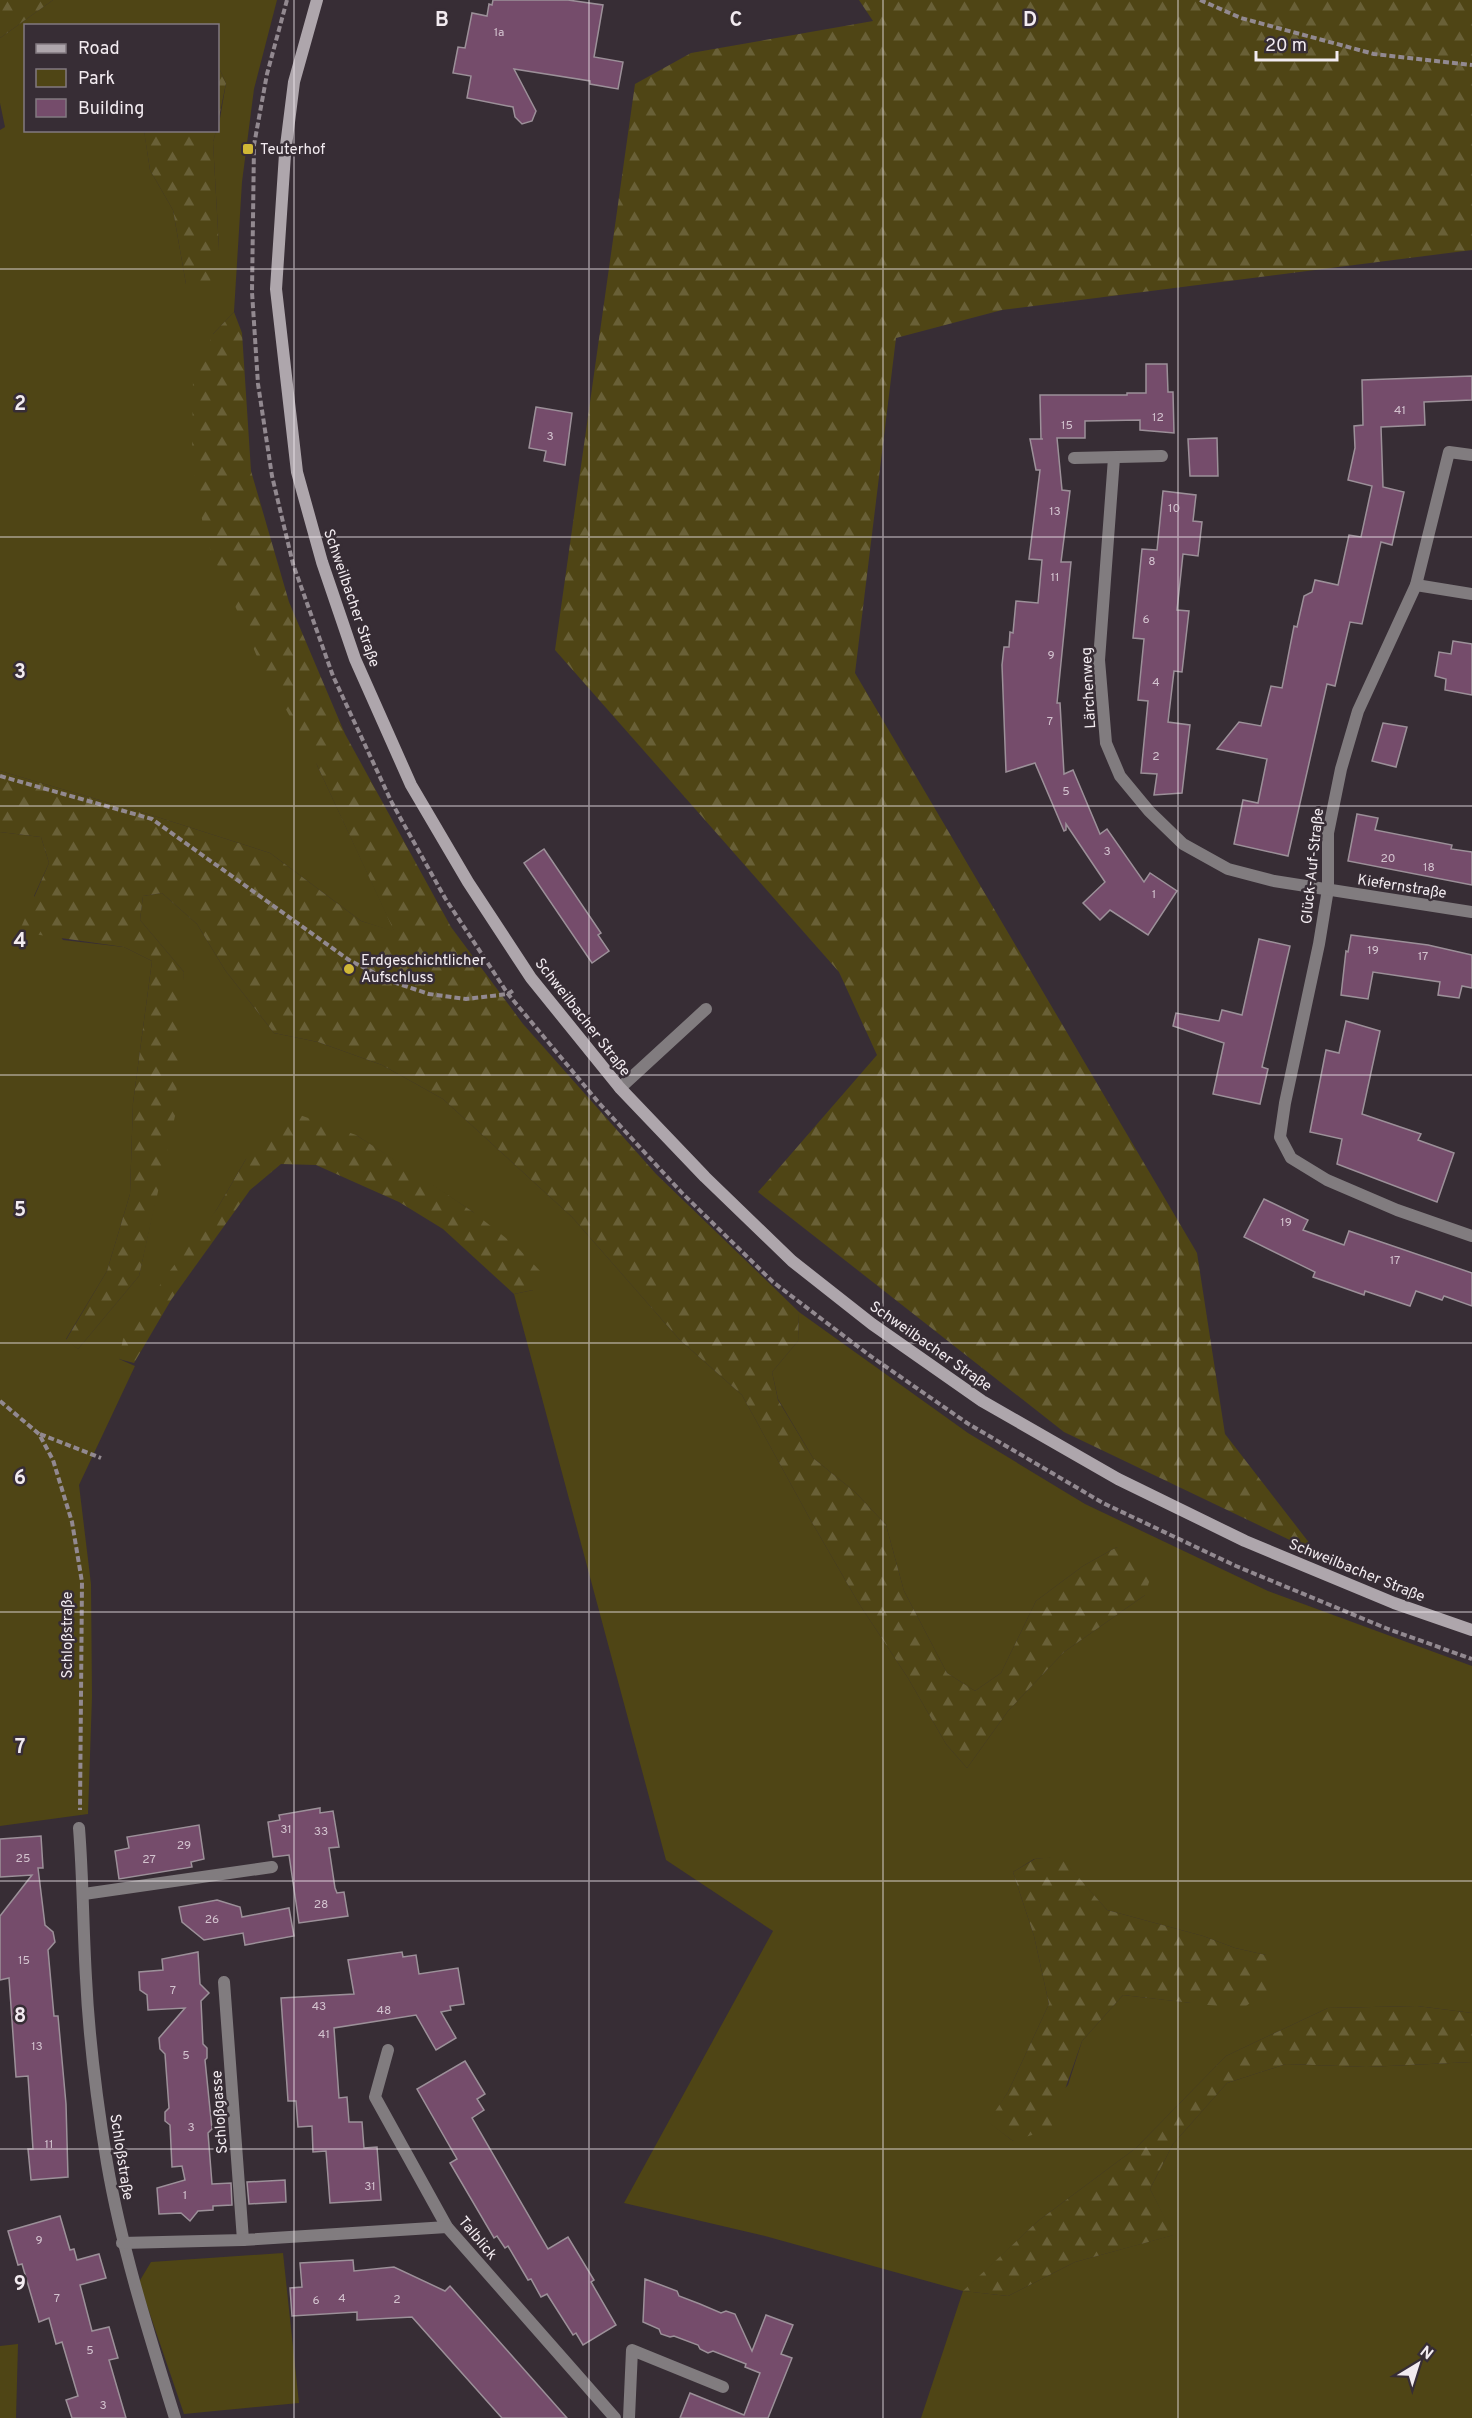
<svg xmlns="http://www.w3.org/2000/svg" width="1472" height="2418" font-family="Overpass,sans-serif">
<style>
.green{fill:#4f4515;fill-rule:evenodd}
.forest{fill:url(#forest-firs)}
.building{fill:#754c6b;stroke:#9c9099;stroke-width:1.5}
.lines{fill:none;stroke-linecap:round;stroke-linejoin:round}
.path{stroke:#928990;stroke-width:4;stroke-dasharray:6 3;stroke-linecap:butt}
.minor{stroke:#817c7f;stroke-width:12}
.secondary{stroke:#aea6ac;stroke-width:12}
.grid{fill:none;stroke:#f2ebf0;stroke-width:1.5;stroke-opacity:0.55}
.poi-dot{fill:#d0b736;stroke:#372d35;stroke-width:2}
.labels{text-anchor:middle;stroke-width:5;stroke-linejoin:round;paint-order:stroke}
.number-label{font-size:12px;fill:#d3c3cf}
.poi-label{font-size:15px;fill:#f2ebf0;stroke:#372d35;text-anchor:start}
.street-label{font-size:15px;fill:#f2ebf0;stroke:#372d35}
.grid-label{font-size:20px;text-anchor:middle;font-weight:bold;fill:#f2ebf0;stroke:#372d35;stroke-width:5;stroke-linejoin:round;paint-order:stroke}
</style>
<defs>
<pattern id="forest-firs" width="22" height="20" patternUnits="userSpaceOnUse" patternTransform="scale(1.5)"><rect width="22" height="20" fill="#4f4515"/><path d="M5 1l3.5 6h-7zM16 11l3.5 6h-7z" fill="#696037"/></pattern>
</defs>
<rect width="100%" height="100%" fill="#372d35"/>
<g class="green">
<path d="M53 0H277L254 89 242 182 234 312 213 334 317 765 395 932 361 921 270 853 151 815 0 771V130L5 127 0 103V38ZM26 26H218V66L226 83 218 130 216 131 213 142 219 249 186 284 173 210 150 170 144 130H26Z"/>
<path d="M0 832 41 837 49 863 34 896 63 940 124 947 152 961 133 1103 130 1194 107 1271 66 1339 78 1349 139 1276 156 1197 184 972 140 920 143 896 162 893 197 924 225 970 274 1033 318 1042 382 1065 443 1099 572 1217 679 1339 742 1395 810 1519 858 1602 908 1678 946 1744 967 1768 1008 1711 1064 1652 1145 1595 1117 1547 1083 1566 1036 1601 1001 1673 975 1691 947 1673 904 1591 886 1525 855 1492 813 1458 778 1399 772 1372 798 1341 799 1312 968 1433 1085 1504 1268 1591 1472 1666V2013L1417 2006 1328 2008 1226 2056 1136 2148 1038 2221 964 2291 1008 2296 1075 2262 1173 2235 1150 2189 1173 2144 1227 2083 1286 2064 1367 2067 1472 2062V2418H921L963 2291 765 2236 624 2203 773 1931 666 1860 514 1294 533 1290 473 1212 356 1135 246 1159 217 1209 119 1359 135 1366 79 1485 91 1584 92 1697 88 1814 0 1826ZM1060 1857 1107 1910 1203 1936 1235 1948 1266 1955 1192 2003 1123 1995 1082 2041 1068 2085 1013 2141 989 2122 1008 2092 1049 2004 1034 1936 1013 1872 1034 1859Z"/>
<polygon points="283,2253 299,2403 184,2414 139,2282 151,2262"/>
<polygon points="18,2344 16,2418 0,2418 0,2346"/>
</g>
<g class="forest">
<polygon points="0,0 53,0 0,38"/>
<polygon points="859,0 1472,0 1472,250 1002,310 896,338 855,673 1197,1253 1225,1434 1317,1553 1064,1432 758,1192 877,1055 839,972 555,650 635,84 691,53 873,21"/>
<polygon points="218,66 226,83 218,122"/>
<polygon points="144,131 216,131 213,142 219,249 208,290 186,284 173,210 150,170"/>
<polygon points="234,312 242,333 251,471 289,602 345,734 451,927 523,1024 656,1174 799,1312 798,1341 772,1372 778,1400 813,1458 855,1492 886,1525 904,1591 947,1673 975,1691 1001,1673 1036,1601 1083,1566 1117,1547 1154,1566 1145,1595 1064,1652 1008,1711 967,1768 946,1744 908,1678 858,1602 810,1519 742,1395 679,1339 572,1217 443,1099 382,1065 318,1042 274,1033 225,970 197,924 162,893 143,896 140,920 184,972 175,1116 139,1276 78,1349 66,1340 107,1271 130,1194 133,1103 152,961 124,947 19,932 49,863 41,837 0,832 0,771 151,815 270,853 361,921 394,931 317,765 259,661 205,537 192,461 193,379 213,334"/>
<polygon points="297,1114 356,1135 417,1174 473,1212 516,1246 542,1273 533,1290 514,1294 443,1229 399,1202 316,1165 281,1164 250,1190 171,1300 134,1363 119,1359 123,1339 169,1272 217,1209 246,1159 273,1125"/>
<polygon points="1060,1856 1107,1910 1203,1936 1235,1948 1266,1955 1272,1987 1242,2009 1123,1995 1082,2041 1051,2129 1013,2141 988,2122 1008,2092 1049,2004 1034,1936 1013,1872 1035,1859"/>
<polygon points="1417,2006 1472,2013 1472,2062 1367,2067 1286,2064 1227,2083 1173,2144 1150,2189 1174,2235 1075,2262 1008,2296 963,2291 1038,2221 1136,2148 1226,2056 1328,2008"/>
</g>
<g class="building">
<polygon points="493,0 568,0 603,5 594,57 623,62 618,89 590,84 590,81 514,69 536,111 532,121 522,124 515,117 513,107 467,98 471,76 453,73 458,47 465,48 472,13 487,16 489,4 492,5"/>
<polygon points="1146,364 1167,364 1168,392 1173,392 1174,433 1140,430 1140,420 1085,421 1085,438 1057,438 1062,490 1070,491 1061,562 1071,562 1057,703 1060,703 1064,774 1073,770 1100,834 1107,829 1144,882 1150,873 1177,891 1148,935 1110,910 1100,920 1083,903 1105,882 1066,824 1066,830 1064,831 1035,763 1006,772 1002,665 1004,647 1009,647 1010,632 1013,633 1016,601 1038,603 1042,560 1029,559 1040,470 1036,470 1030,439 1043,439 1041,439 1040,395 1127,395 1127,393 1146,393"/>
<polygon points="1472,376 1472,400 1424,402 1425,425 1381,427 1383,487 1404,492 1392,545 1381,542 1362,624 1350,622 1335,686 1327,684 1288,856 1234,844 1243,800 1258,803 1267,759 1217,749 1239,722 1261,726 1271,686 1282,688 1294,626 1297,627 1304,596 1312,592 1315,580 1338,585 1349,535 1361,537 1372,486 1348,480 1355,448 1354,426 1363,425 1362,380"/>
<polygon points="536,407 572,413 565,465 544,461 546,451 529,448"/>
<polygon points="1217,438 1218,476 1190,476 1188,439"/>
<polygon points="1163,491 1196,495 1193,521 1202,522 1198,556 1183,554 1177,610 1189,611 1182,672 1174,671 1168,722 1190,725 1182,793 1154,795 1157,774 1141,773 1148,701 1138,700 1144,639 1133,638 1142,549 1157,550"/>
<polygon points="1453,641 1472,644 1472,695 1445,690 1446,679 1435,676 1439,652 1451,654"/>
<polygon points="1383,723 1407,727 1396,767 1372,761"/>
<polygon points="1357,814 1378,818 1375,830 1452,845 1451,849 1472,852 1472,885 1348,861"/>
<polygon points="544,849 601,933 598,935 609,951 592,963 524,863"/>
<polygon points="1351,935 1428,945 1472,955 1472,988 1462,986 1459,998 1438,995 1440,982 1373,972 1368,999 1341,995 1346,951 1348,952"/>
<polygon points="1259,939 1290,946 1262,1067 1268,1069 1260,1104 1213,1094 1224,1043 1173,1026 1176,1013 1219,1021 1222,1010 1242,1015"/>
<polygon points="1346,1021 1380,1031 1362,1114 1421,1134 1418,1140 1454,1153 1437,1202 1337,1164 1342,1139 1310,1132 1326,1050 1339,1053"/>
<polygon points="1264,1199 1308,1220 1303,1230 1344,1245 1349,1231 1472,1273 1472,1306 1444,1296 1442,1300 1416,1291 1410,1306 1365,1291 1364,1295 1313,1277 1315,1272 1244,1237"/>
<polygon points="320,1808 320,1813 333,1811 339,1847 329,1848 335,1888 337,1893 344,1892 348,1916 299,1923 289,1855 273,1857 268,1822 280,1820 279,1815"/>
<polygon points="199,1825 204,1859 191,1862 192,1867 119,1879 115,1851 129,1848 127,1837"/>
<polygon points="41,1836 43,1868 38,1868 45,1925 53,1932 55,1942 48,1950 54,2016 58,2016 66,2104 68,2177 31,2180 28,2149 33,2149 28,2076 16,2077 9,1978 0,1980 0,1916 32,1875 0,1877 0,1839"/>
<polygon points="217,1900 240,1907 242,1917 289,1908 294,1936 245,1945 243,1933 204,1940 182,1922 179,1907"/>
<polygon points="198,1952 200,1984 209,1993 201,2001 203,2044 207,2048 207,2058 205,2060 212,2129 208,2133 212,2184 231,2183 232,2205 213,2206 213,2210 198,2211 190,2221 181,2213 159,2214 157,2188 185,2180 182,2166 172,2167 170,2125 165,2121 165,2112 169,2108 165,2054 160,2049 159,2038 185,2008 148,2010 147,1995 140,1990 139,1972 163,1970 162,1959"/>
<polygon points="402,1952 403,1957 416,1955 419,1974 458,1968 464,2004 450,2006 451,2010 441,2012 456,2038 436,2050 416,2015 334,2028 339,2098 347,2097 349,2122 362,2122 364,2148 377,2147 381,2200 330,2203 326,2151 313,2152 312,2126 298,2127 296,2101 288,2101 281,1998 354,1994 348,1960"/>
<polygon points="465,2061 485,2094 477,2099 484,2110 472,2118 548,2249 568,2237 594,2280 591,2282 616,2325 583,2345 576,2333 573,2335 547,2294 541,2297 531,2279 528,2280 508,2246 505,2248 497,2236 494,2238 450,2163 457,2159 417,2089"/>
<polygon points="285,2180 286,2202 249,2204 247,2182"/>
<polygon points="60,2216 70,2250 74,2249 77,2260 99,2254 106,2278 80,2285 92,2331 109,2327 118,2358 109,2360 126,2418 72,2418 66,2400 78,2396 62,2342 56,2344 49,2318 39,2322 22,2264 18,2265 8,2231"/>
<polygon points="353,2260 354,2271 394,2267 445,2291 450,2286 567,2418 502,2418 412,2317 357,2320 357,2312 292,2316 290,2288 302,2287 300,2263"/>
<polygon points="645,2279 677,2291 679,2296 700,2304 721,2313 726,2311 735,2314 752,2351 766,2315 793,2325 781,2354 792,2358 768,2418 680,2418 690,2393 744,2415 760,2373 745,2367 746,2364 713,2351 708,2353 700,2349 698,2345 674,2336 670,2337 661,2334 659,2329 643,2322"/>
</g>
<g class="lines">
<g class="path">
<polyline points="287,0 267,74 254,145 252,292 258,384 272,476 293,564 333,676 392,803 445,898 508,994 599,1103 683,1194 773,1282 869,1355 967,1423 1103,1503 1236,1566 1388,1629 1472,1659"/>
<polyline points="1200,0 1241,18 1374,54 1472,65"/>
<polyline points="0,776 152,819 349,960 390,981 429,994 466,999 508,994 515,989"/>
<polyline points="0,1401 39,1434 53,1460 72,1522 82,1582 80,1810"/>
<polyline points="40,1434 101,1458"/>
</g>
<g class="minor">
<polyline points="1472,455 1449,452 1416,585 1358,711 1341,769 1328,833 1328,889 1319,944 1285,1103 1280,1137 1291,1158 1327,1180 1397,1210 1472,1236"/>
<polyline points="1074,458 1162,456"/>
<polyline points="1114,458 1099,660 1106,743 1120,776 1149,811 1183,844 1228,869 1274,881 1472,912"/>
<polyline points="1416,585 1472,594"/>
<polyline points="620,1088 706,1009"/>
<path d="M79 1828C83 1878 83 1928 86 1978 89 2040 97 2102 107 2163 122 2250 149 2334 175 2418"/>
<polyline points="84,1894 272,1867"/>
<polyline points="224,1982 243,2240"/>
<polyline points="388,2050 375,2097 447,2227 615,2418"/>
<polyline points="122,2243 243,2240 447,2227"/>
<polyline points="629,2418 632,2350 723,2387"/>
</g>
<polyline class="secondary" points="317,0 294,82 285,154 276,289 297,472 322,562 355,659 411,785 468,882 531,978 620,1088 705,1177 792,1261 872,1324 982,1401 1118,1479 1245,1541 1394,1603 1472,1630"/>
</g>
<path class="grid" d="M294 0V2418M589 0V2418M883 0V2418M1178 0V2418M0 269H1472M0 537H1472M0 806H1472M0 1075H1472M0 1343H1472M0 1612H1472M0 1881H1472M0 2149H1472"/>
<g class="poi-dot">
<rect x="242" y="143" width="12" height="12" rx="3"/>
<circle cx="349" cy="969" r="6"/>
</g>
<g class="labels">
<g class="number-label">
<text x="499" y="36">1a</text>
<text x="1400" y="414">41</text>
<text x="1158" y="421">12</text>
<text x="1067" y="429">15</text>
<text x="550" y="440">3</text>
<text x="1174" y="512">10</text>
<text x="1055" y="515">13</text>
<text x="1152" y="565">8</text>
<text x="1055" y="581">11</text>
<text x="1146" y="623">6</text>
<text x="1051" y="659">9</text>
<text x="1156" y="686">4</text>
<text x="1050" y="725">7</text>
<text x="1156" y="760">2</text>
<text x="1066" y="795">5</text>
<text x="1107" y="855">3</text>
<text x="1388" y="862">20</text>
<text x="1429" y="871">18</text>
<text x="1154" y="898">1</text>
<text x="1373" y="954">19</text>
<text x="1423" y="960">17</text>
<text x="1286" y="1226">19</text>
<text x="1395" y="1264">17</text>
<text x="286" y="1833">31</text>
<text x="321" y="1835">33</text>
<text x="184" y="1849">29</text>
<text x="23" y="1862">25</text>
<text x="149" y="1863">27</text>
<text x="321" y="1908">28</text>
<text x="212" y="1923">26</text>
<text x="24" y="1964">15</text>
<text x="173" y="1994">7</text>
<text x="319" y="2010">43</text>
<text x="384" y="2014">48</text>
<text x="324" y="2038">41</text>
<text x="37" y="2050">13</text>
<text x="186" y="2059">5</text>
<text x="191" y="2131">3</text>
<text x="49" y="2148">11</text>
<text x="370" y="2190">31</text>
<text x="185" y="2199">1</text>
<text x="39" y="2244">9</text>
<text x="57" y="2302">7</text>
<text x="342" y="2302">4</text>
<text x="397" y="2303">2</text>
<text x="316" y="2304">6</text>
<text x="90" y="2354">5</text>
<text x="103" y="2409">3</text>
</g>
<g class="poi-label">
<text x="260" y="154">Teuterhof</text>
<text x="361" y="965">Erdgeschichtlicher<tspan x="361" dy="17">Aufschluss</tspan></text>
</g>
<g class="street-label">
<text transform="translate(352 598) rotate(71)" y="5">Schweilbacher Straße</text>
<text transform="translate(1088 688) rotate(-93)" y="5">Lärchenweg</text>
<text transform="translate(1312 866) rotate(-84)" y="5">Glück-Auf-Straße</text>
<text transform="translate(1402 886) rotate(9)" y="5">Kiefernstraße</text>
<text transform="translate(583 1017) rotate(52)" y="5">Schweilbacher Straße</text>
<text transform="translate(931 1346) rotate(35)" y="5">Schweilbacher Straße</text>
<text transform="translate(1357 1570) rotate(22)" y="5">Schweilbacher Straße</text>
<text transform="translate(67 1635) rotate(-90)" y="5">Schloßstraße</text>
<text transform="translate(219 2112) rotate(-94)" y="5">Schloßgasse</text>
<text transform="translate(122 2157) rotate(81)" y="5">Schloßstraße</text>
<text transform="translate(478 2238) rotate(50)" y="5">Talblick</text>
</g>
</g>
<g class="grid-label">
<text x="442" y="26">B</text>
<text x="736" y="26">C</text>
<text x="1030" y="26">D</text>
<text x="20" y="410">2</text>
<text x="20" y="678">3</text>
<text x="20" y="947">4</text>
<text x="20" y="1216">5</text>
<text x="20" y="1484">6</text>
<text x="20" y="1753">7</text>
<text x="20" y="2022">8</text>
<text x="20" y="2290">9</text>
</g>
<rect x="24" y="24" width="195" height="108" fill="#372d35" stroke="#827980" stroke-width="1.5"/>
<rect x="36" y="44" width="30" height="9" fill="#aea6ac" stroke="#827980" stroke-width="1.5"/>
<text x="78" y="54" font-size="18" fill="#f2ebf0">Road</text>
<rect x="36" y="69" width="30" height="18" fill="#4f4515" stroke="#827980" stroke-width="1.5"/>
<text x="78" y="84" font-size="18" fill="#f2ebf0">Park</text>
<rect x="36" y="99" width="30" height="18" fill="#754c6b" stroke="#827980" stroke-width="1.5"/>
<text x="78" y="114" font-size="18" fill="#f2ebf0">Building</text>
<g transform="translate(1418 2364) rotate(38)" stroke="#372d35" stroke-width="4.5" paint-order="stroke">
<path d="M0-4.5L10 22L0 15L-10 22Z" fill="#f2ebf0"/>
<text y="-9" font-size="16" font-weight="bold" text-anchor="middle" fill="#f2ebf0">N</text>
</g>
<path d="M1256 51v9h81v-9" fill="none" stroke="#f2ebf0" stroke-width="3"/>
<text x="1265" y="51" font-size="18" fill="#f2ebf0" stroke="#372d35" stroke-width="4.5" paint-order="stroke">20 m</text>
</svg>
